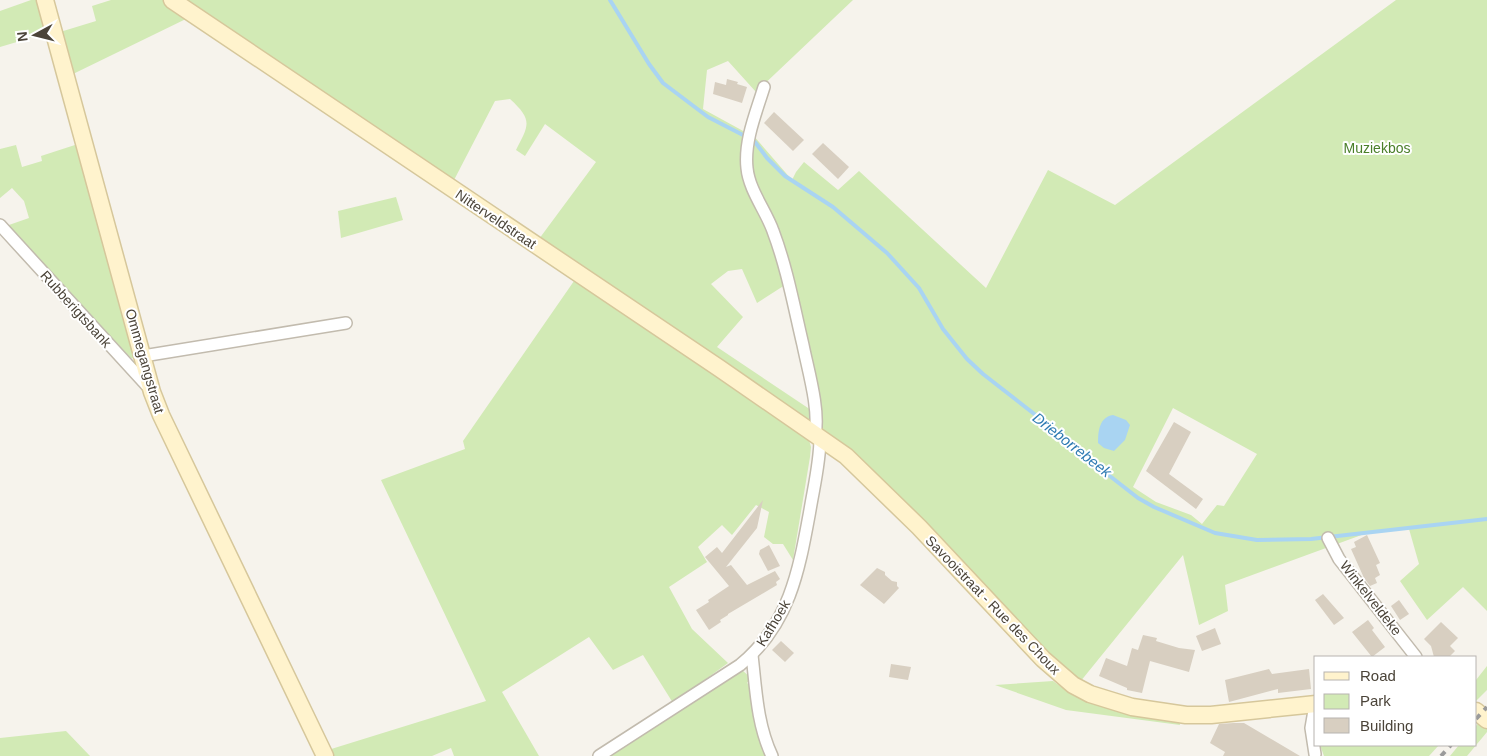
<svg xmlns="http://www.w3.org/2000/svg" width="1487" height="756" font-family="Helvetica,sans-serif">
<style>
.green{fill:#d2eab5;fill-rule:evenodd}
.water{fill:#a9d4f2}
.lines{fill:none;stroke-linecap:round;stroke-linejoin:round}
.stream{stroke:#a9d4f2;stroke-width:4}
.building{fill:#d8cfc1}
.street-casing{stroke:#c2bbae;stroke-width:14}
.secondary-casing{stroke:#d6c79b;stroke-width:19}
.street{stroke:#fff;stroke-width:11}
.secondary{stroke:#fff3cd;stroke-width:16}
.rail{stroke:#9a9a9a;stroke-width:4;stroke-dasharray:6 6;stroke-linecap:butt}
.labels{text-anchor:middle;stroke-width:4;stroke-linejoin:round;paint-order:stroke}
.park-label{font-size:14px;fill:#4a7f2a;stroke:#fff}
.street-label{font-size:14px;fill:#4b4439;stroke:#fff}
.water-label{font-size:15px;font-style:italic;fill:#2e7ab2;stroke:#fff}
</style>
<rect width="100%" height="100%" fill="#f6f3ec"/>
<g class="green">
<polygon points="31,0 39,0 47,33 0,47 0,11"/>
<path d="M111 0H853L756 92 728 61 707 70 703 109 745 132 741 157 742 172 770 233 785 285 757 303 742 269 728 271 711 284 743 317 717 347 811 410 812 423 539 239 596 162 545 124 525 156 516 150C529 125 533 120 510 99L495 101 453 182 279 61 270 74 190 17 73 74 60 32 96 21 92 6Z"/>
<path d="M1396 0H1487V611L1463 587 1427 620 1400 581 1419 564 1409 529 1367 533 1225 585 1228 611 1199 625 1183 555 1080 682 1069 677 821 428 814 387 751 173 753 135 792 180 796 172 804 162 838 190 859 171 986 288 1048 170 1115 205ZM1173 408 1257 454 1224 506 1217 505 1202 524 1191 515 1156 502 1133 487Z"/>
<polygon points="78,144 135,359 131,358 6,226 29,218 24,201 12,188 0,198 0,149 16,145 22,167 42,161 41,156"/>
<polygon points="396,197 403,220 341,238 338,211"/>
<polygon points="574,281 653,332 809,440 811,447 810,457 793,560 783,544 773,544 764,537 769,512 756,505 732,535 722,525 698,547 707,562 669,587 692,629 728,663 673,703 643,655 613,670 589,637 502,692 539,756 454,756 451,748 432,756 331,756 328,750 486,701 381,480 465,449 463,441"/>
<polygon points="1487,666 1487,690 1476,701 1476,680"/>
<polygon points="742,670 751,678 747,683 750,685 768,756 609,756"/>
<polygon points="1053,681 1074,696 1096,703 1179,719 1180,725 1066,710 995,685"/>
<polygon points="1479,722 1487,728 1487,732 1467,756 1450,756 1459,745 1476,745 1476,726"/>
<polygon points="66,731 90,756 0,756 0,738"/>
<polygon points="1320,745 1439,745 1429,756 1324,756"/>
</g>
<path class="water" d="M1113 415 1126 420 1130 425 1125 440 1114 451 1104 448 1098 443C1098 432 1099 417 1113 415Z"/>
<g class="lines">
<g class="stream">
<polyline points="610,0 649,64 663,83 708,117 743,135"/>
<polyline points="755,142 767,158 785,176 833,207 887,253 919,288 943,329 967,359 983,374 1078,448 1097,466 1138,498 1154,507 1215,533 1257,540 1311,539 1487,519"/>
</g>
</g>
<g class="building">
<polygon points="727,79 738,82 737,84 747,87 742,103 713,94 715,82 726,85"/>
<polygon points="774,112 804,140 793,151 764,123"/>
<polygon points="823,143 849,167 838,179 812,154"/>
<polygon points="1174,422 1191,432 1169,474 1203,499 1196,509 1146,471"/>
<polygon points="763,500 757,528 726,567 731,565 747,585 775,571 780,579 776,582 777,585 728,614 728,615 720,620 721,622 709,630 696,610 709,602 708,600 729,586 705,557 717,547 722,553"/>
<polygon points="1367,535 1380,563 1376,565 1380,575 1375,578 1377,583 1370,586 1364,578 1351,549 1356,547 1354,542"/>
<polygon points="769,545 780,566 768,571 759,554 760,550"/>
<polygon points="877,568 885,572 885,575 892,581 897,582 897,586 899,588 884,604 860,585"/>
<polygon points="1323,594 1344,618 1334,625 1315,600"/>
<polygon points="1399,600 1409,614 1400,620 1391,606"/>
<polygon points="1368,620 1374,628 1372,630 1385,647 1372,657 1352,632"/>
<polygon points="1441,622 1458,638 1450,646 1455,651 1449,657 1434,657 1431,646 1424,639"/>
<polygon points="1215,628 1221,644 1202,651 1196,636"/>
<polygon points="1143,635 1157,638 1156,641 1179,648 1195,650 1189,672 1150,661 1142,693 1127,690 1127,688 1099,676 1106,658 1127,666 1132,648 1138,650"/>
<polygon points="781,641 794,653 785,662 772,650"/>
<polygon points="891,664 911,667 908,680 889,677"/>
<polygon points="1269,669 1272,674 1309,669 1311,689 1278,693 1278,689 1229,702 1225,680"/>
<polygon points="1234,723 1244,723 1300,756 1223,756 1225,752 1210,743 1219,724"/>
</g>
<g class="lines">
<defs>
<g id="street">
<path d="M764 87C756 113 744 141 747 168 749 190 766 211 773 231 787 268 794 307 803 345 808 370 820 410 815 435"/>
<polyline points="0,225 150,389"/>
<polyline points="143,356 346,323"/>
<polyline points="1328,538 1339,559 1416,657"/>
<path d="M752 655C756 690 757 724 772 756"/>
<polyline points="1315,754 1311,728 1315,705"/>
<path d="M599 756 740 665C790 624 799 570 810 510 814 486 820 462 820 438"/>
</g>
<g id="secondary">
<polyline points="45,0 152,392 161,415 325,756"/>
<polyline points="172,0 719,368 846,456 919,527 1043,659 1073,685 1090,694 1132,707 1186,715 1211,715 1316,704"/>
<polyline points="1476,711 1487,720"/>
</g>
</defs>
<use href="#street" class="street-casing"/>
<use href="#secondary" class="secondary-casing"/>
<use href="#street" class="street"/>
<use href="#secondary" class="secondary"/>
<g class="rail">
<polyline points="1476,719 1487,707"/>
<polyline points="1441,756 1451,745"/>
</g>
</g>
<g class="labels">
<g class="park-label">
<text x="1377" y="153">Muziekbos</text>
</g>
<g class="street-label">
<text transform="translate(496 219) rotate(34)" y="5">Nitterveldstraat</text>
<text transform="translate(76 309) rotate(48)" y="5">Rubberigtsbank</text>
<text transform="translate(145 361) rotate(74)" y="5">Ommegangstraat</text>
<text transform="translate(1371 598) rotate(52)" y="5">Winkelveldeke</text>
<text transform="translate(993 605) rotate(46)" y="5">Savooistraat - Rue des Choux</text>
<text transform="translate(773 623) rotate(-59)" y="5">Kafhoek</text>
</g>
<g class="water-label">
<text transform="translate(1072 445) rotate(38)" y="5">Drieborrebeek</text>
</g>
</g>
<rect x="1314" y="656" width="162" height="90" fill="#ffffff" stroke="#b7b4b0"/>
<rect x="1324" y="672" width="25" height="8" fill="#fff3cd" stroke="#b7b4b0"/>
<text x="1360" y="681" font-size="15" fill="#4b4439">Road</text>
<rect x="1324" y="694" width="25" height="15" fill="#d2eab5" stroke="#b7b4b0"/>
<text x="1360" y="706" font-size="15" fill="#4b4439">Park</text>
<rect x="1324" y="718" width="25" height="15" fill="#d8cfc1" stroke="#b7b4b0"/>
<text x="1360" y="731" font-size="15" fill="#4b4439">Building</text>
<g transform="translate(35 35) rotate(263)" stroke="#ffffff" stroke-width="4" paint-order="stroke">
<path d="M0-4L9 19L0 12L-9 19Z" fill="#4b4439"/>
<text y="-8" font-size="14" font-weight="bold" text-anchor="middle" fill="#4b4439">N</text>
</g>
</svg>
